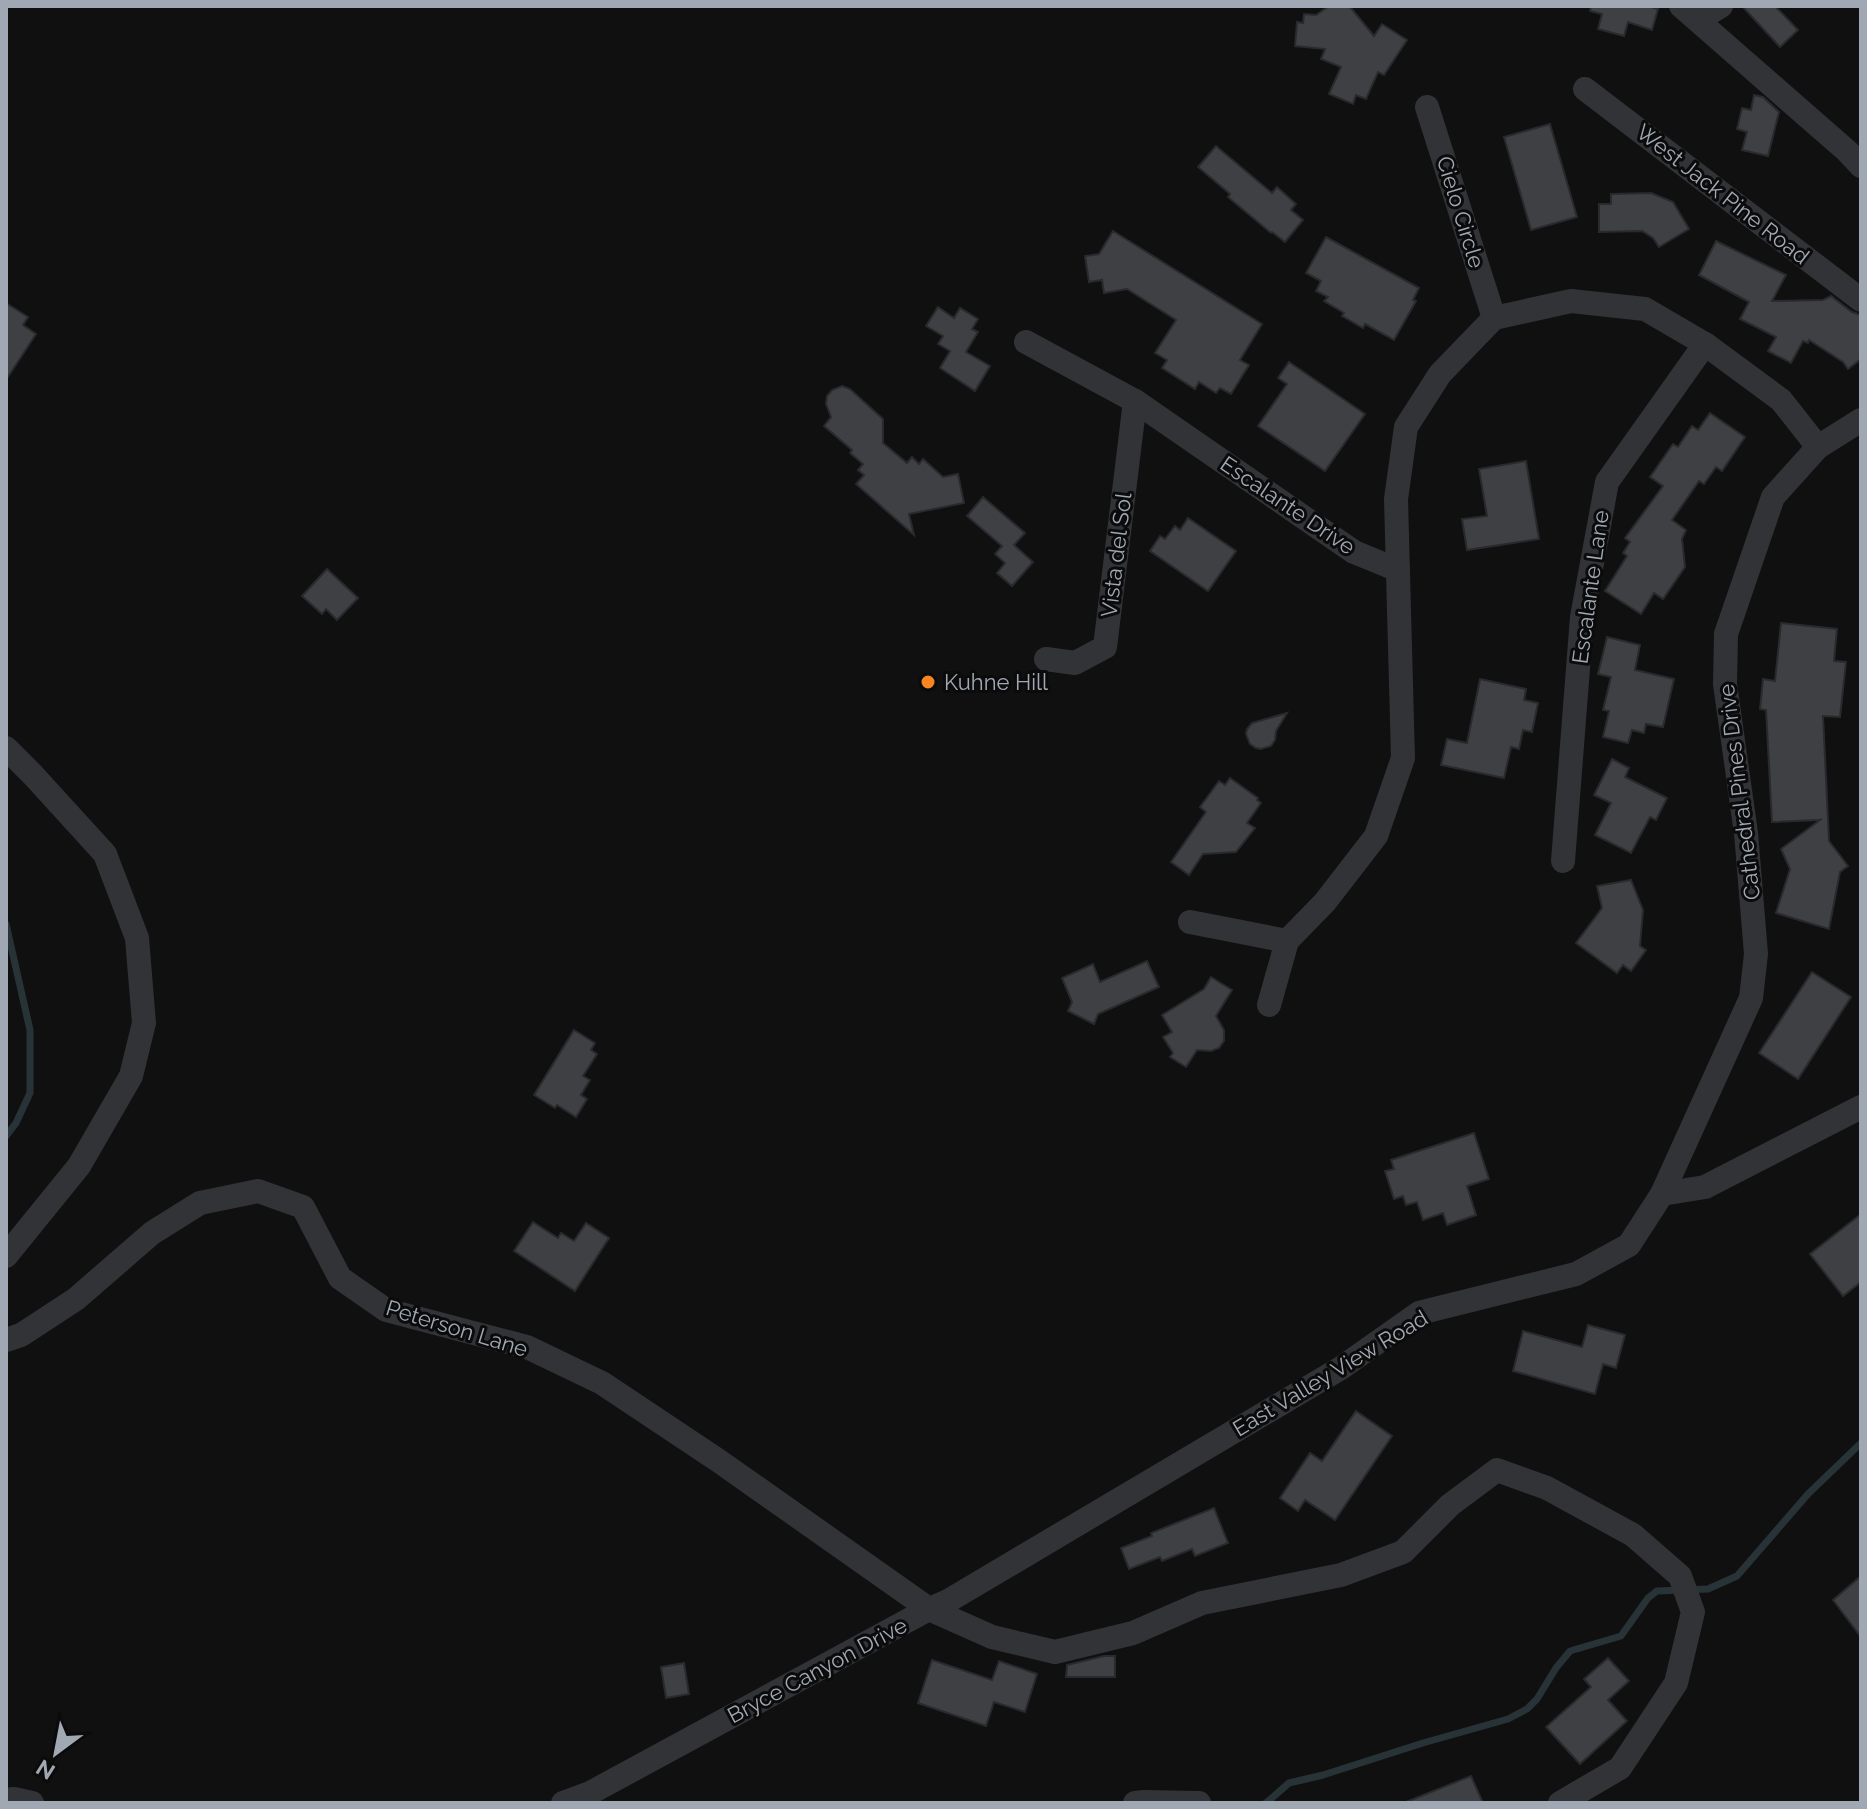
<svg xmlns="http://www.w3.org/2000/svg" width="1867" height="1809" font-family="Raleway,sans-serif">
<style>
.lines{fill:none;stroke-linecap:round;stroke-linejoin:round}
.stream{stroke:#283337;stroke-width:7}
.building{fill:#3e4044;stroke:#292a2d;stroke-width:2}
.minor{stroke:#313336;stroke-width:24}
.poi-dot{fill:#f88620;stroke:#0b0b0c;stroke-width:3}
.labels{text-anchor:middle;stroke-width:6;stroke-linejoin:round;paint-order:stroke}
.street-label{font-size:22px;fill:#a0a9b3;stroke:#0b0b0c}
.poi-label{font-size:22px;fill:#a0a9b3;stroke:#0b0b0c;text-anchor:start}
</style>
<rect width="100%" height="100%" fill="#101011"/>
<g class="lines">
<g class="stream">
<polyline points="6,924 30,1030 30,1093 16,1123 6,1136"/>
<polyline points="1266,1803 1289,1783 1323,1775 1423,1743 1508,1719 1527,1709 1537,1699 1556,1668 1570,1651 1621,1636 1648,1598 1657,1591 1708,1589 1737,1576 1808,1494 1861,1443"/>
</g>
</g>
<g class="building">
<polygon points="1329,6 1347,6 1351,8 1374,36 1382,24 1407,40 1384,75 1378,72 1366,99 1356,95 1353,104 1329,94 1341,67 1321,59 1325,49 1295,46 1297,22 1303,23 1304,14 1316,15"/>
<polygon points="1591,6 1648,6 1658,9 1652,30 1628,22 1624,36 1598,29 1602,14 1590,11"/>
<polygon points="1742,6 1775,6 1798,30 1780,47"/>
<polygon points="1754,95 1763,97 1779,112 1768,156 1742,150 1747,132 1737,129 1742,108 1751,110"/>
<polygon points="1550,124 1577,217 1531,230 1504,137"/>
<polygon points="1216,146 1272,193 1277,187 1296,204 1291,210 1303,220 1285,242 1272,232 1271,233 1228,197 1230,194 1198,167"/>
<polygon points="1651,193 1673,202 1689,229 1659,247 1653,238 1642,231 1599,232 1599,204 1611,204 1611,194"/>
<polygon points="1113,231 1262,324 1240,360 1249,365 1231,394 1220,388 1216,393 1199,382 1195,389 1162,368 1167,360 1155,353 1176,320 1127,289 1104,293 1102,280 1089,282 1085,256 1099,254"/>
<polygon points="1326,237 1419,288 1413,300 1416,301 1394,340 1365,324 1363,328 1342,316 1344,313 1324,301 1328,297 1316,291 1321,281 1306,273"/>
<polygon points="1716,241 1786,275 1772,301 1823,300 1831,296 1852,312 1861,315 1861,359 1848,369 1843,362 1809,340 1808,343 1803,341 1791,363 1768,351 1776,337 1740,319 1749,302 1699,275"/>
<polygon points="6,303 28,317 23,325 36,334 6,380"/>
<polygon points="938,307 954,318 960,308 978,319 972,329 978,332 966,352 990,366 975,391 940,368 950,351 938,344 943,336 926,326"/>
<polygon points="1289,362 1365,414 1325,471 1258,426 1287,384 1278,378"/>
<polygon points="842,386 850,389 883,419 883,443 907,463 912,457 919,464 923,459 943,477 958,474 964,503 909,514 914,535 856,484 864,475 858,470 863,464 850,453 852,450 824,426 831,417 826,404 827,396 832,390"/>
<polygon points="1710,413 1745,437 1722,471 1716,467 1704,484 1699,481 1672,520 1686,530 1682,539 1685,567 1663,599 1654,593 1641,614 1605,591 1627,556 1623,553 1630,542 1625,538 1663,486 1650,477 1673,444 1678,447 1692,426 1698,430"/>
<polygon points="1526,461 1539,539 1467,550 1462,519 1487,516 1479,469"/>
<polygon points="983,497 1025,533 1014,545 1033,562 1012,586 997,573 1005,563 995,554 1002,546 967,516"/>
<polygon points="1188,518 1236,551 1208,591 1150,551 1160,536 1165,539 1175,526 1180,530"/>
<polygon points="327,569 358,598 337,620 326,609 322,614 302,596"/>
<polygon points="1781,623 1837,629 1834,661 1846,662 1840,717 1823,716 1829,841 1848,866 1840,872 1829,929 1776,913 1790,869 1781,849 1820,820 1772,822 1766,710 1760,709 1763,679 1775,681"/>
<polygon points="1607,637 1640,645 1635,670 1674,679 1663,727 1646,724 1644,733 1632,730 1628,743 1603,737 1609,711 1603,710 1611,677 1598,674"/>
<polygon points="1480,679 1526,689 1524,700 1538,703 1532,732 1523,730 1519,749 1511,747 1504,778 1441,765 1447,739 1467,743"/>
<polygon points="1287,713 1276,731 1275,740 1271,746 1261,749 1256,748 1250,744 1246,734 1247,729 1252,723"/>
<polygon points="1612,759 1629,768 1625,777 1667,798 1656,820 1650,817 1631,853 1595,835 1611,803 1594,795"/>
<polygon points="1230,778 1258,798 1257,800 1261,803 1247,823 1255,828 1236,852 1203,854 1189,875 1171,862 1206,812 1200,807 1219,781 1225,785"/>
<polygon points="1631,880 1643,910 1640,946 1646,950 1631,971 1623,965 1617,973 1576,943 1602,908 1597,886"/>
<polygon points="1147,961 1159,987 1098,1014 1094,1024 1068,1011 1072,1002 1062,978 1093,964 1100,982"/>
<polygon points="1812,972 1851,997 1798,1079 1759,1053"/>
<polygon points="1211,977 1232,990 1216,1016 1224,1030 1224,1041 1219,1048 1211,1051 1197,1050 1186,1067 1170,1057 1173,1053 1163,1037 1172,1032 1162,1015 1204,989"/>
<polygon points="574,1030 595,1043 591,1050 597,1054 583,1076 590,1080 581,1095 587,1099 576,1117 557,1105 555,1108 534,1095"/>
<polygon points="1474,1133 1489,1179 1467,1186 1476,1215 1447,1225 1443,1213 1423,1220 1417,1202 1406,1205 1403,1196 1394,1199 1385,1171 1394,1169 1391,1160"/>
<polygon points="1861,1214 1861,1282 1843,1296 1810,1254"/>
<polygon points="533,1222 558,1238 561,1233 574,1241 586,1223 609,1238 575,1291 514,1251"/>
<polygon points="1588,1325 1625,1335 1616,1368 1603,1364 1595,1394 1513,1371 1523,1331 1582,1347"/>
<polygon points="1356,1411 1392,1436 1335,1520 1305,1500 1298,1511 1280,1498 1310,1453 1322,1461"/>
<polygon points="1214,1508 1228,1543 1195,1556 1192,1549 1162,1561 1160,1557 1129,1569 1121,1548 1152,1536 1151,1533"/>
<polygon points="1861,1576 1861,1637 1833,1600"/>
<polygon points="1104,1656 1115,1656 1115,1677 1066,1677 1067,1665"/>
<polygon points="1608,1658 1629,1681 1608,1700 1627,1721 1580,1764 1546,1727 1591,1687 1584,1679"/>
<polygon points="932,1660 992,1680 999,1661 1037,1674 1025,1712 994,1702 986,1726 918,1703"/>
<polygon points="684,1663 689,1694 666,1698 661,1667"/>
<polygon points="1471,1776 1483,1803 1406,1803 1406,1802"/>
</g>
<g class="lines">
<g class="minor">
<polyline points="1681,6 1847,151 1861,166"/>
<polyline points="1698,20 1721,6"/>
<polyline points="1585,89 1861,300"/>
<polyline points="1427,107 1494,318"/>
<polyline points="1026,342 1135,401 1354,552 1398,570"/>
<polyline points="1046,659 1075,663 1105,647 1135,401"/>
<polyline points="6,748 33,775 105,854 137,938 144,1023 131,1076 79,1166 6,1256"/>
<polyline points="1563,861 1582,617 1607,482 1705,344"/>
<polyline points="1190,922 1287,941 1325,902 1376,836 1403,758 1396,499 1406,427 1440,374 1494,318 1571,301 1645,309 1705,344 1781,400 1818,447"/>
<polyline points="1269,1005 1287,941"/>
<polyline points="1662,1194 1751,998 1756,954 1746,833 1725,684 1726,634 1773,497 1818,447 1861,420"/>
<polyline points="6,1340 21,1335 76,1299 152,1233 200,1203 258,1191 303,1207 340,1278 386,1310 527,1347 602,1383 719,1461 929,1609 992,1637 1055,1652 1133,1633 1202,1603 1341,1575 1403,1552 1450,1505 1497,1470 1547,1488 1633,1535 1680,1576 1693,1612 1676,1683 1620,1768 1560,1803"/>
<polyline points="6,1800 14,1799 32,1803"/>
<polyline points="563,1803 590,1793 929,1609 948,1601 1341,1368 1419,1313 1576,1274 1629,1245 1662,1194 1705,1187 1861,1107"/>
<polyline points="1135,1803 1144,1802 1199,1803"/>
</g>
</g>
<circle class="poi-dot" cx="928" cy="682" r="8"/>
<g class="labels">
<g class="street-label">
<text transform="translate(1723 194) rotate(38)" y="8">West Jack Pine Road</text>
<text transform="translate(1461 212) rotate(73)" y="8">Cielo Circle</text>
<text transform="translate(1288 505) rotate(34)" y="8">Escalante Drive</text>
<text transform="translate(1116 555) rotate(-83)" y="8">Vista del Sol</text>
<text transform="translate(1590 587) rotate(-82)" y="8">Escalante Lane</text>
<text transform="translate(1739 792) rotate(-97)" y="8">Cathedral Pines Drive</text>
<text transform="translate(457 1328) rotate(17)" y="8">Peterson Lane</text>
<text transform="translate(1330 1373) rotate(-31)" y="8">East Valley View Road</text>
<text transform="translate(817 1670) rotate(-28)" y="8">Bryce Canyon Drive</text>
</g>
<g class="poi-label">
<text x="944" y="690">Kuhne Hill</text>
</g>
</g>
<rect width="1867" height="1809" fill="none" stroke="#a0a9b3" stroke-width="16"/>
<g transform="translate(56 1753) rotate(212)" stroke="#0b0b0c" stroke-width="6" paint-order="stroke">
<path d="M0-6L14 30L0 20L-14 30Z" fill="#a0a9b3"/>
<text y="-12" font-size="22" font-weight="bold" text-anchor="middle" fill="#a0a9b3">N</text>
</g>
</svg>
